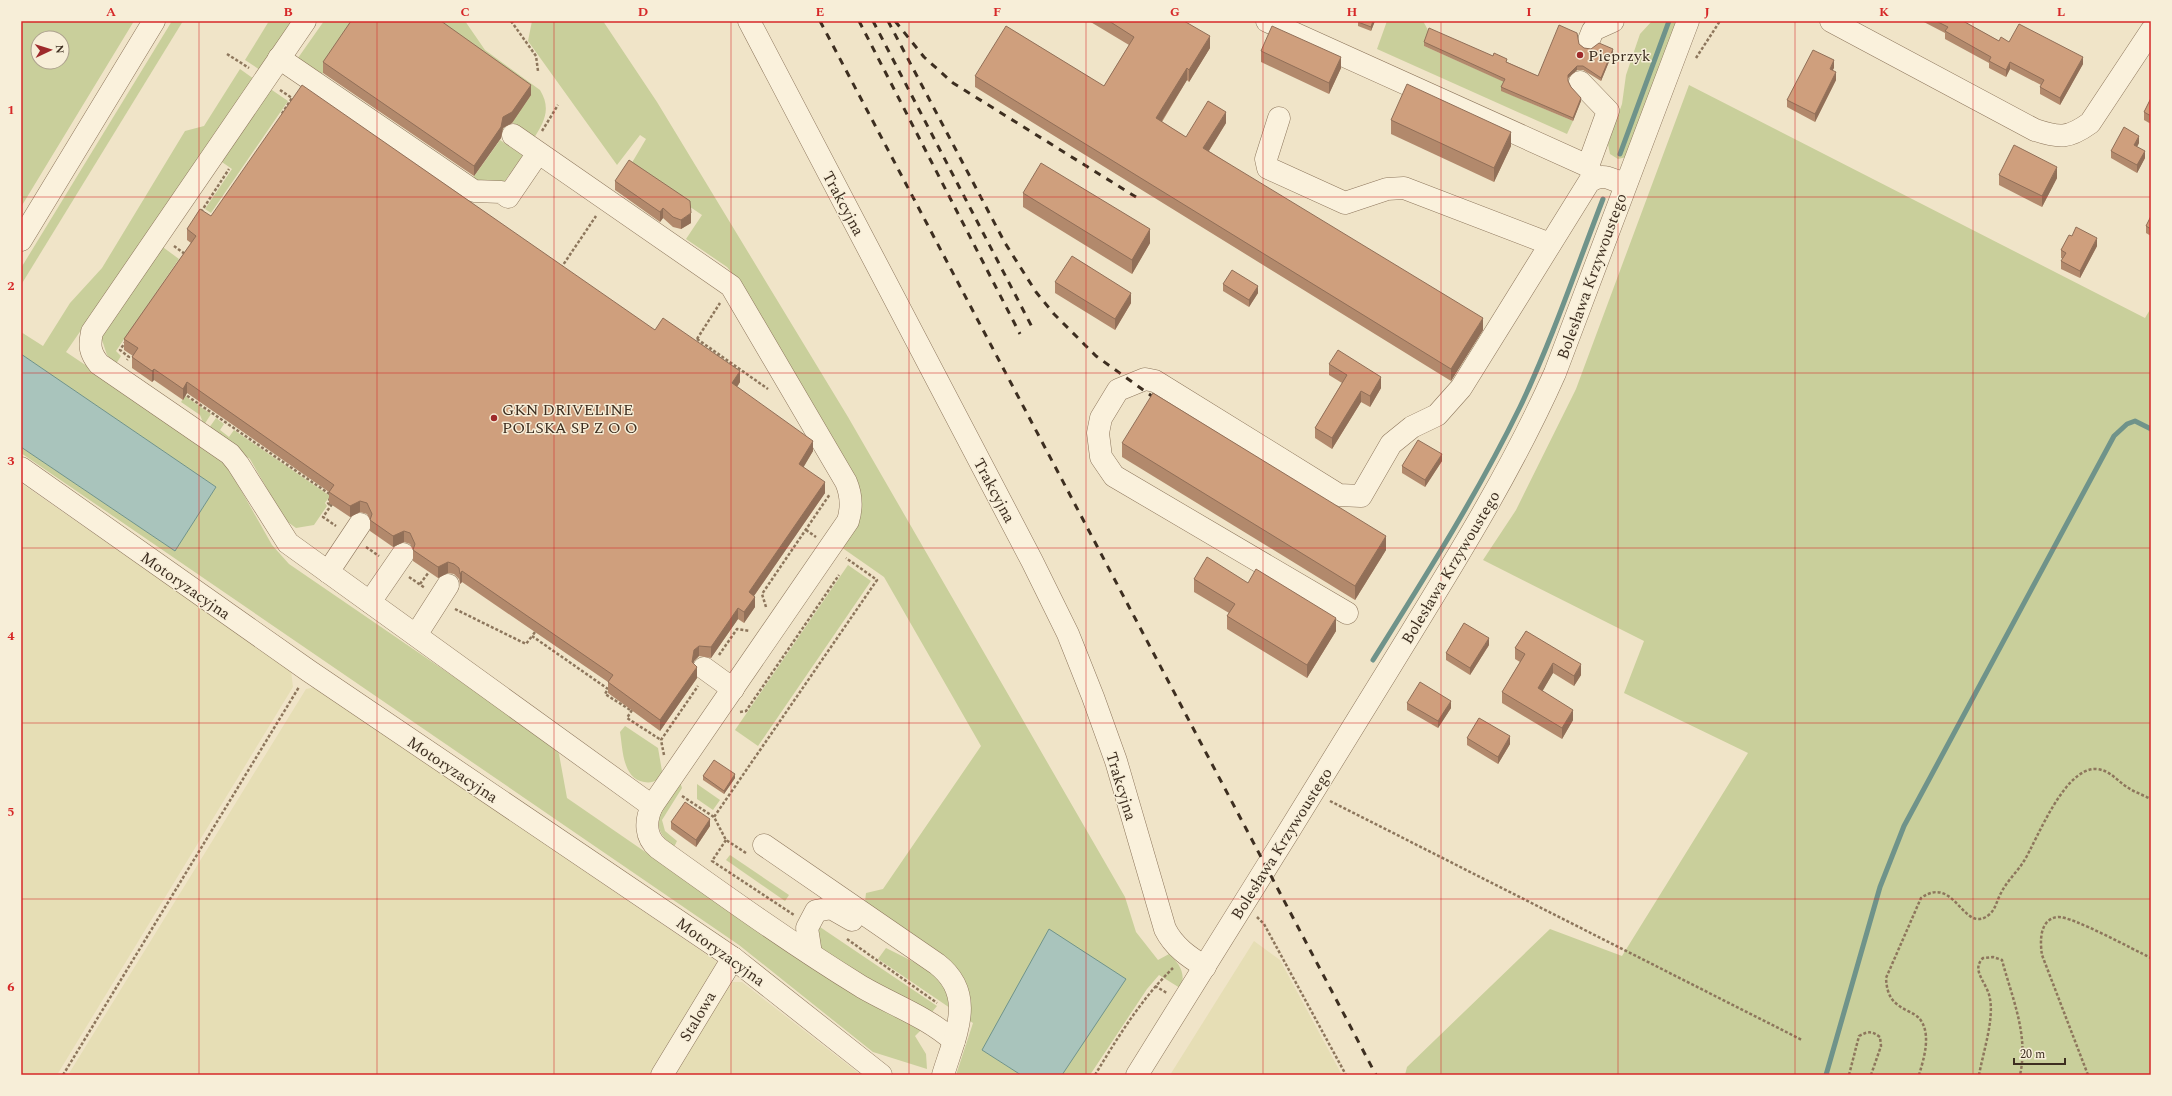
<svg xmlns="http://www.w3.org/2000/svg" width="2172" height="1096" font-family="Spectral,serif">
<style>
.farmland{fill:#e6deb5}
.green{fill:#c9cf9b;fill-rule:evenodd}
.water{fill:#a9c4bc;stroke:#6f938a}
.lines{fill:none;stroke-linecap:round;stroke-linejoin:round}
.stream{stroke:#6f938a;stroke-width:5}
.minor-casing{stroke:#8d765c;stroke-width:23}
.path{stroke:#8d765c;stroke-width:2.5;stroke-dasharray:3 2;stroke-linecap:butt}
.minor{stroke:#faf1dc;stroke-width:22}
.rail{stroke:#3d2e20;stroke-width:3;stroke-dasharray:7 7;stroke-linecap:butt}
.wall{fill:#b2896c}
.shaded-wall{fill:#916f58}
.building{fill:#cf9f7d;stroke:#916f58}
.grid{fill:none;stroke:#d62828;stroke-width:1;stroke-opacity:0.55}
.poi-dot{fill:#9e2a2b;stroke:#f7eed8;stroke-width:1.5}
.labels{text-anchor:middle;stroke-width:3;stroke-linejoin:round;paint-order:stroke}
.poi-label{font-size:16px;fill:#3d2e20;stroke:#f7eed8;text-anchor:start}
.street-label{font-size:16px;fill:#3d2e20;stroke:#f7eed8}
.neatline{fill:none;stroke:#d62828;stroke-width:1.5}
.grid-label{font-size:13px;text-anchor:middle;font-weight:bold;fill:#d62828}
</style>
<rect width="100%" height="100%" fill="#f0e4c8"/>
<g class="farmland">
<polygon points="21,483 291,670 293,687 57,1075 21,1075"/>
<polygon points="316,687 716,961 720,967 654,1075 68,1075 306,689"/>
<polygon points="1254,941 1280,960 1342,1075 1170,1075"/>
<polygon points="729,982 742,982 861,1075 672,1075"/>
</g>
<g class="green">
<path d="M21 21H134L21 207ZM38 38H62V62H38Z"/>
<polygon points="172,21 183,21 21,285 21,268"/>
<polygon points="269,21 294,21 260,70 245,60"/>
<polygon points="324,21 359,21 322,74 346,91 298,58"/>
<path d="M425 21H465L485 50 540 90C551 108 545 121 534 138L512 122 531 95Z"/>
<path d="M532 21H603L657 102 848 417 1125 897 1136 932 1158 960 1169 954C1179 963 1187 974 1180 988L1159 975 1147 989 1090 1075H1062L1126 979 982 1050 1021 1075H956L973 1023 968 1020V1003L865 902 866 893 883 889 981 746 884 577 841 547 855 526 741 284 727 267 686 239 702 215 630 166 646 139 640 135 617 165 528 41Z"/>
<polygon points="1387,21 1423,21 1429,32 1424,46 1505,82 1502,91 1573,121 1567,134 1377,49"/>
<polygon points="1652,21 1678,21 1627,157 1618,159 1610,154 1608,144 1622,104 1626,75 1640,34"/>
<polygon points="240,69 254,79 66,352 209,448 228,467 272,545 289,564 549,742 559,754 567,798 760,931 921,1030 915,1036 926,1054 927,1069 873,1052 739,945 21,453 21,447 175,551 216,487 21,354 21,332 43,346 70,303 102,268 185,131 204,126"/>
<polygon points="1689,85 2145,318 2151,308 2151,1075 1405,1075 1407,1067 1550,929 1622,956 1748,753 1624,693 1644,641 1483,560 1516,510 1576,389"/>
<polygon points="269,88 288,101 211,213 205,209 232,169 219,160"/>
<polygon points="500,140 523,155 500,188 482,186 472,179"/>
<polygon points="160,245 179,259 116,351 121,356 116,364 107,355 101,337"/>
<polygon points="185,396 211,414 204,425 200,415 181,402"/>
<polygon points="216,418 224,424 220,430 229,437 234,430 330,496 325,503 327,506 314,525 296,528 285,520 250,459 209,428"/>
<polygon points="848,565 871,581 758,746 735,730"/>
<path d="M625 726 658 748 662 771 666 773C660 779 653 784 644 782 622 778 623 749 620 732Z"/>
<path d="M680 782 682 788 662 820 665 831 677 841 674 847C644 824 664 806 680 782Z"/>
<polygon points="697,784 720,800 713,810 697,799"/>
<polygon points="730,855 789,895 785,901 726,860"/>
<polygon points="817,925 937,1006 932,1012 868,979 820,949"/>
<polygon points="886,948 924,967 941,978 953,1010 878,959"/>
</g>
<g class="water">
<polygon points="21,354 216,487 175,551 21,447"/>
<polygon points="1049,929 1126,979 1062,1075 1021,1075 982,1050"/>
</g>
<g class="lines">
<g class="stream">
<polyline points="1620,154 1669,21"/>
<path d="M1373 660C1425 577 1477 495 1520 407 1552 340 1576 269 1603 199"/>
<polyline points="1826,1075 1880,887 1904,826 2114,436 2127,424 2135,421 2151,429"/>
</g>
<defs>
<g id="minor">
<path d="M305 21 92 332C89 346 90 353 99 364L230 454 238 464 288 543 652 806"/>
<path d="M749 21 1032 561 1068 634 1093 697 1116 761 1165 929C1174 947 1189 957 1205 967"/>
<polyline points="1267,21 1588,166 1595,178"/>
<path d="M1831 21 2035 130C2059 138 2068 139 2090 123L2151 31"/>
<polyline points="1589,40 1593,30 1613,21"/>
<polyline points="279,58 474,191 501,192 508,197 538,153"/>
<polyline points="1580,82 1608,111 1588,166"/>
<polyline points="1279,118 1266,159 1268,168 1345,203 1387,189 1404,188 1550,244"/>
<path d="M513 135 731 286 846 482C852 496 852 508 848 521L652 806C645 821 645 837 658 848 725 896 792 944 862 987 893 1005 927 1017 954 1041"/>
<polyline points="21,240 154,21"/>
<polyline points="21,468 309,671 733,958 881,1075"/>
<polyline points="328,572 360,524"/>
<polyline points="370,602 403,554"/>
<path d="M1347 613 1114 476 1101 457 1098 433 1101 418 1118 390 1145 379 1155 381 1339 495 1361 496 1391 444 1412 427 1437 415 1461 388 1589 182C1602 172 1612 179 1625 185"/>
<polyline points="416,635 448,585"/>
<polyline points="704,668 733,689"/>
<path d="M764 845 937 964C977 995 955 1035 943 1075"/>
<polyline points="811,954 807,928 816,911 831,908 852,920"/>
<polyline points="662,1075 733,958"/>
<path d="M1137 1075C1219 944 1301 812 1382 680 1443 580 1507 481 1555 373L1688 21"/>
</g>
</defs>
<use href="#minor" class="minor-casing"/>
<g class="path">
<polyline points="511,21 536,56 538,71"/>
<polyline points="227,54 249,68"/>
<polyline points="1696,58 1720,21"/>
<polyline points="280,90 292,98 281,115"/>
<polyline points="542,131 558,105"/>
<polyline points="201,212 229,169"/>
<polyline points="174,246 185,254"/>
<polyline points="561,268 596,216"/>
<polyline points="697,339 768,389"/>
<polyline points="697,339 720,303"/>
<polyline points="126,341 120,350 129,357 127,360"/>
<polyline points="183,393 331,495"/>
<polyline points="330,498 328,503 331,506"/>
<polyline points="332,504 323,517 336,526"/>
<polyline points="806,530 816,537"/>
<polyline points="366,547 379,556"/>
<polyline points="409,577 425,588"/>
<polyline points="420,584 429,572"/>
<polyline points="766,607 762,594 830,494"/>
<polyline points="455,609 526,644 532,636"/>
<polyline points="535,632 532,636 608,689 605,694 632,711"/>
<polyline points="719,655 737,629 750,631"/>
<polyline points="632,710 627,718 661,740"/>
<polyline points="740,712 746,711 839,575"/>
<polyline points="664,755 661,740 698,686"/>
<polyline points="682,796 714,817"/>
<polyline points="1330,801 1802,1040"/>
<polyline points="726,840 712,861 794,915"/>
<polyline points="746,853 726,840 714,817 877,580 846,558"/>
<polyline points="1257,917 1264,924 1346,1075"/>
<polyline points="847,939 937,1003"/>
<polyline points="1155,986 1167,993"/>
<polyline points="63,1075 299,687"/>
<path d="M1095 1075C1118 1037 1141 999 1173 968"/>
<path d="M1849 1075 1859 1036C1868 1031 1872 1031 1880 1037L1881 1046 1871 1075"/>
<path d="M1919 1075C1924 1058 1932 1033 1919 1018 1916 1015 1912 1013 1908 1011 1892 1003 1887 996 1886 978L1921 898C1956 873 1963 937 1990 914 1996 908 1997 900 2001 893 2007 881 2017 872 2024 861 2038 838 2064 768 2096 769 2110 770 2116 780 2127 787 2134 792 2143 795 2151 799"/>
<path d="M1979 1075C1983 1053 1994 1020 1990 999 1988 983 1970 971 1983 958L1993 957 2002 960C2012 998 2029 1035 2020 1075"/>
<path d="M2088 1075 2042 955C2040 942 2039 919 2058 917 2072 916 2134 950 2151 958"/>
</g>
<use href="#minor" class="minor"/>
<g class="rail">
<polyline points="820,21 1376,1075"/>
<polyline points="859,21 1020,334"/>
<polyline points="873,21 1032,327"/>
<polyline points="888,21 1005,243 1036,292 1054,314 1096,356 1160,402"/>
<polyline points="895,21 924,57 953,83 1136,197"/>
</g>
</g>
<g class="wall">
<polygon points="1089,21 1184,21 1210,48 1189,82 1187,80 1162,122 1186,137 1226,123 1209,151 1483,330 1451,381 975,87 975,76 1104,86 1129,45"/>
<polygon points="1375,21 1371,31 1358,26 1358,22"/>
<polygon points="1922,21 1963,21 1999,41 2009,42 2083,64 2060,105 2040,94 2040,87 2041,85 2010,69 2006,77 1989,68 1989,63 1945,39 1945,33"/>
<polygon points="1424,42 1507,62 1538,76 1579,44 1584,48 1613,52 1601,81 1583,70 1577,70 1568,78 1568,81 1571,87 1581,101 1573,121 1501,91 1501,87 1504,82 1424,46"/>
<polygon points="1261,51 1341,68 1329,94 1261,62"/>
<polygon points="323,62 531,95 512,123 503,128 501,138 474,176 323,73"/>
<polygon points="1834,68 1832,70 1836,80 1815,122 1787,107 1787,100"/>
<polygon points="2151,98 2151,124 2144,120 2144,112"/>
<polygon points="1391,120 1511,146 1494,182 1391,134"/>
<polygon points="2139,143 2137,147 2145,158 2137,173 2111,158 2111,151"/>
<polygon points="1999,175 2057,178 2042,207 1999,185"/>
<polygon points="615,181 691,223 681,229 673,227 663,218 660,222 615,190"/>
<polygon points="1023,193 1150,243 1132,274 1023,207"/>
<polygon points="211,216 655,330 740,382 737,387 813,451 803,467 825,493 754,596 755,607 744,623 738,619 711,658 699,656 694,661 693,663 697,678 660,731 608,693 608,682 462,582 460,584 459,579 454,574 448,573 438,578 413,561 413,550 410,544 404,542 393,547 370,531 370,520 367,514 360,512 350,517 329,503 329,492 187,393 183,400 154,380 152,382 132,368 132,357 133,356 124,350 124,339 191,243 187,240 187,229"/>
<polygon points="2151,216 2151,236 2146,233 2146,226"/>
<polygon points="2072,236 2097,246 2080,278 2061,269 2061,261 2063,259 2061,258 2061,250"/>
<polygon points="1055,282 1131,303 1115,330 1055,293"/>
<polygon points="1223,284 1258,293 1249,307 1223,291"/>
<polygon points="1329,364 1381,388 1370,407 1361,402 1332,449 1315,438 1315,428 1342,383 1329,375"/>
<polygon points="1122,443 1386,550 1355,600 1122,457"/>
<polygon points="1442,461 1425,487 1402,473 1402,466"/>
<polygon points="1194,579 1248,583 1336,631 1307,678 1227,629 1227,616 1229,613 1194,592"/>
<polygon points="1526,631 1581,675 1574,686 1553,673 1542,691 1573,720 1562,739 1502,703 1502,692 1520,662 1515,659 1515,648"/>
<polygon points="1489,645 1470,675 1446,660 1446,653"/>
<polygon points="1407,703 1451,708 1438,728 1407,710"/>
<polygon points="1467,738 1510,744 1498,764 1467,745"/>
<polygon points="703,776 735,778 724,794 703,780"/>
<polygon points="671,822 710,826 696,847 671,829"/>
</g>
<g class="shaded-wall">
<polygon points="1373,21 1375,21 1371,31 1371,27"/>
<polygon points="1210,36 1210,48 1189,82 1189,70"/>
<polygon points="1613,49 1613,52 1601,81 1601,78"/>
<polygon points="1341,57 1341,68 1329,94 1329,83"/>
<polygon points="2083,57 2083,64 2060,105 2060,98"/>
<polygon points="1834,60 1834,68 1830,76 1830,69"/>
<polygon points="2010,62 2010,69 2006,77 2006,70"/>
<polygon points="1577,66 1577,70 1568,78 1568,75"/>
<polygon points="1187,68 1187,80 1156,130 1156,118"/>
<polygon points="1836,72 1836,80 1815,122 1815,114"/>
<polygon points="531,85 531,95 512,123 503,128 501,138 474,176 474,166 503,117"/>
<polygon points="1581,98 1581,101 1573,121 1573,118"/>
<polygon points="1226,112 1226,123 1203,160 1203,148"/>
<polygon points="1511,132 1511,146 1494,182 1494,168"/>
<polygon points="2139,136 2139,143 2134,152 2134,145"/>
<polygon points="2145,151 2145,158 2137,173 2137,165"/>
<polygon points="2057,167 2057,178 2042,207 2042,196"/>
<polygon points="663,208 663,218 660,222 660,212"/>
<polygon points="691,213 691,223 681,229 681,220"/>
<polygon points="1150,229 1150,243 1132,274 1132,260"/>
<polygon points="2097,238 2097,246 2080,278 2080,271"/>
<polygon points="1258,286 1258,293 1249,307 1249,300"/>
<polygon points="1131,293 1131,303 1115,330 1115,319"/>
<polygon points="1483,318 1483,330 1451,381 1451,369"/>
<polygon points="154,369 154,380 152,382 152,371"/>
<polygon points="740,371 740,382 732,394 732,383"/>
<polygon points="1381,377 1381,388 1370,407 1370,396"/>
<polygon points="187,382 187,393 183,400 183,389"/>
<polygon points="1361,391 1361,402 1332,449 1332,438"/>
<polygon points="813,441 813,451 799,475 799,464"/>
<polygon points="1442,454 1442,461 1425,487 1425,480"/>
<polygon points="825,482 825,493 749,603 749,592"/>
<polygon points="360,501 360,512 350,517 350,506"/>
<polygon points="404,531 404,542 393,547 393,536"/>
<polygon points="1386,536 1386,550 1355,600 1355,586"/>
<polygon points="448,562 448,573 438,578 438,567"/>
<polygon points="462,571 462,582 460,584 460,574"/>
<polygon points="755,597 755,607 744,623 744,612"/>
<polygon points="738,608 738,619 711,658 711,647"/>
<polygon points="1336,618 1336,631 1307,678 1307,665"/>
<polygon points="1489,638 1489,645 1470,675 1470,668"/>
<polygon points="699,646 699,656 694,661 692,673 692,662 694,650"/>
<polygon points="1553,663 1553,673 1538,699 1538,688"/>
<polygon points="1581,664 1581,675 1574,686 1574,676"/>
<polygon points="697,667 697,678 660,731 660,720"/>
<polygon points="1451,701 1451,708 1438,728 1438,721"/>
<polygon points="1573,710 1573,720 1562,739 1562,728"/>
<polygon points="1510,736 1510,744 1498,764 1498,757"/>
<polygon points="735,774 735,778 724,794 724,791"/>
<polygon points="710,819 710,826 696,847 696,840"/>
</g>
<g class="building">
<polygon points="351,21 441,21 531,85 512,112 503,117 501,127 474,166 323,62"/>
<polygon points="1109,21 1184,21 1210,36 1189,70 1187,68 1156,118 1186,137 1208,101 1226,112 1203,148 1483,318 1451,369 975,76 1006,26 1104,86 1134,37"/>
<polygon points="1358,21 1373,21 1371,27 1358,22"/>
<polygon points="1936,21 1963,21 1999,41 2001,37 2009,42 2019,24 2083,57 2060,98 2040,87 2044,80 2010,62 2006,70 1989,61 1991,57 1945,31 1948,27"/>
<polygon points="1559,25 1577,33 1579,44 1584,48 1591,49 1599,43 1613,49 1601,78 1583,66 1577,66 1568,75 1568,81 1571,87 1581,98 1573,118 1501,87 1505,79 1424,42 1429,28 1493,56 1494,53 1507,59 1506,62 1538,76"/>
<polygon points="1272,26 1341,57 1329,83 1261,51"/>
<polygon points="1813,50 1834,60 1830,69 1836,72 1815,114 1787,100"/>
<polygon points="1407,84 1511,132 1494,168 1391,120"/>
<polygon points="302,85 655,330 663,318 740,371 732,383 813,441 799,464 825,482 749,592 755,597 744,612 738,608 711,647 699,646 694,650 692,662 697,667 660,720 608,682 613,675 462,571 460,574 459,568 454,564 448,562 438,567 413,550 415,544 410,533 404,531 393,536 370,520 372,514 367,503 360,501 350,506 329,492 334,485 187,382 183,389 154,369 152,371 132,357 138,348 124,339 196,236 187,229 200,209 211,216"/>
<polygon points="2151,98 2151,116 2144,112"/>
<polygon points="2124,127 2139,136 2134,145 2145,151 2137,165 2111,151"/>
<polygon points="2014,145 2057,167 2042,196 1999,175"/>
<polygon points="629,160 690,201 691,213 681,220 673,217 663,208 660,212 615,181"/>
<polygon points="1041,163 1150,229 1132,260 1023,193"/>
<polygon points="2151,216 2151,229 2146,226"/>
<polygon points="2076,227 2097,238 2080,271 2061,261 2066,253 2061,250 2069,235 2072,236"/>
<polygon points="1072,256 1131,293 1115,319 1055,282"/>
<polygon points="1232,270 1258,286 1249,300 1223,284"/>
<polygon points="1338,350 1381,377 1370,396 1361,391 1332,438 1315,428 1347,375 1329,364"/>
<polygon points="1153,393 1386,536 1355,586 1122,443"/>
<polygon points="1418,440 1442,454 1425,480 1402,466"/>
<polygon points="1207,557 1248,583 1256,569 1336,618 1307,665 1227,616 1235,604 1194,579"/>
<polygon points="1464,623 1489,638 1470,668 1446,653"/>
<polygon points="1526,631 1581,664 1574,676 1553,663 1538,688 1573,710 1562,728 1502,692 1525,654 1515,648"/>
<polygon points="1420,682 1451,701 1438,721 1407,703"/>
<polygon points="1479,718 1510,736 1498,757 1467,738"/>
<polygon points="714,760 735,774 724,791 703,776"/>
<polygon points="685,802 710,819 696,840 671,822"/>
</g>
<path class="grid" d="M199 21V1075M377 21V1075M554 21V1075M731 21V1075M909 21V1075M1086 21V1075M1263 21V1075M1441 21V1075M1618 21V1075M1795 21V1075M1973 21V1075M21 197H2151M21 373H2151M21 548H2151M21 723H2151M21 899H2151"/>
<g class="poi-dot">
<circle cx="1580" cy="55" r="4"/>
<circle cx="494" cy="418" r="4"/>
</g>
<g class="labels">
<g class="poi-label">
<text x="1588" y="61">Pieprzyk</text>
<text x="502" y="415">GKN DRIVELINE<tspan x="502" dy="18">POLSKA SP Z O O</tspan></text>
</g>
<g class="street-label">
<text transform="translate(844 203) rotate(62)" y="6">Trakcyjna</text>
<text transform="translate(1591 276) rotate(-70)" y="6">Bolesława Krzywoustego</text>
<text transform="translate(995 490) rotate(62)" y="6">Trakcyjna</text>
<text transform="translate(1450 567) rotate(-59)" y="6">Bolesława Krzywoustego</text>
<text transform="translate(186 585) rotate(35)" y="6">Motoryzacyjna</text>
<text transform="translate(453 769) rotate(34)" y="6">Motoryzacyjna</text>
<text transform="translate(1122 786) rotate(73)" y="6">Trakcyjna</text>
<text transform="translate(1281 843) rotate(-58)" y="6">Bolesława Krzywoustego</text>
<text transform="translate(721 951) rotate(36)" y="6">Motoryzacyjna</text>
<text transform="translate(697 1016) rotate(-59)" y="6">Stalowa</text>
</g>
</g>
<rect width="2172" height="1096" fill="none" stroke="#f7eed8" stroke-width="44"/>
<g transform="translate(50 50) rotate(86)"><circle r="19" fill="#f7eed8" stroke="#ada18e"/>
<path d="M0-3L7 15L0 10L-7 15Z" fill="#9e2a2b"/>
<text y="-6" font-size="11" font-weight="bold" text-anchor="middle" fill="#3d2e20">N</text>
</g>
<path d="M2014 1058v6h51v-6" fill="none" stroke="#3d2e20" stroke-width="2"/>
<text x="2020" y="1058" font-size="12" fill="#3d2e20" stroke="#f7eed8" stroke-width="3" paint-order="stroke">20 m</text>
<rect x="22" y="22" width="2128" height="1052" class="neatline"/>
<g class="grid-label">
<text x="111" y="16">A</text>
<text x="288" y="16">B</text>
<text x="465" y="16">C</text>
<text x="643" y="16">D</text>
<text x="820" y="16">E</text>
<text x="997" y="16">F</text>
<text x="1175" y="16">G</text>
<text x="1352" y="16">H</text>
<text x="1529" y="16">I</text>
<text x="1707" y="16">J</text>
<text x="1884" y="16">K</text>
<text x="2061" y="16">L</text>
<text x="11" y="114">1</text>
<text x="11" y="290">2</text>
<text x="11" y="465">3</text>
<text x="11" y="640">4</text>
<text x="11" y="816">5</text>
<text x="11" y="991">6</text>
</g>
</svg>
